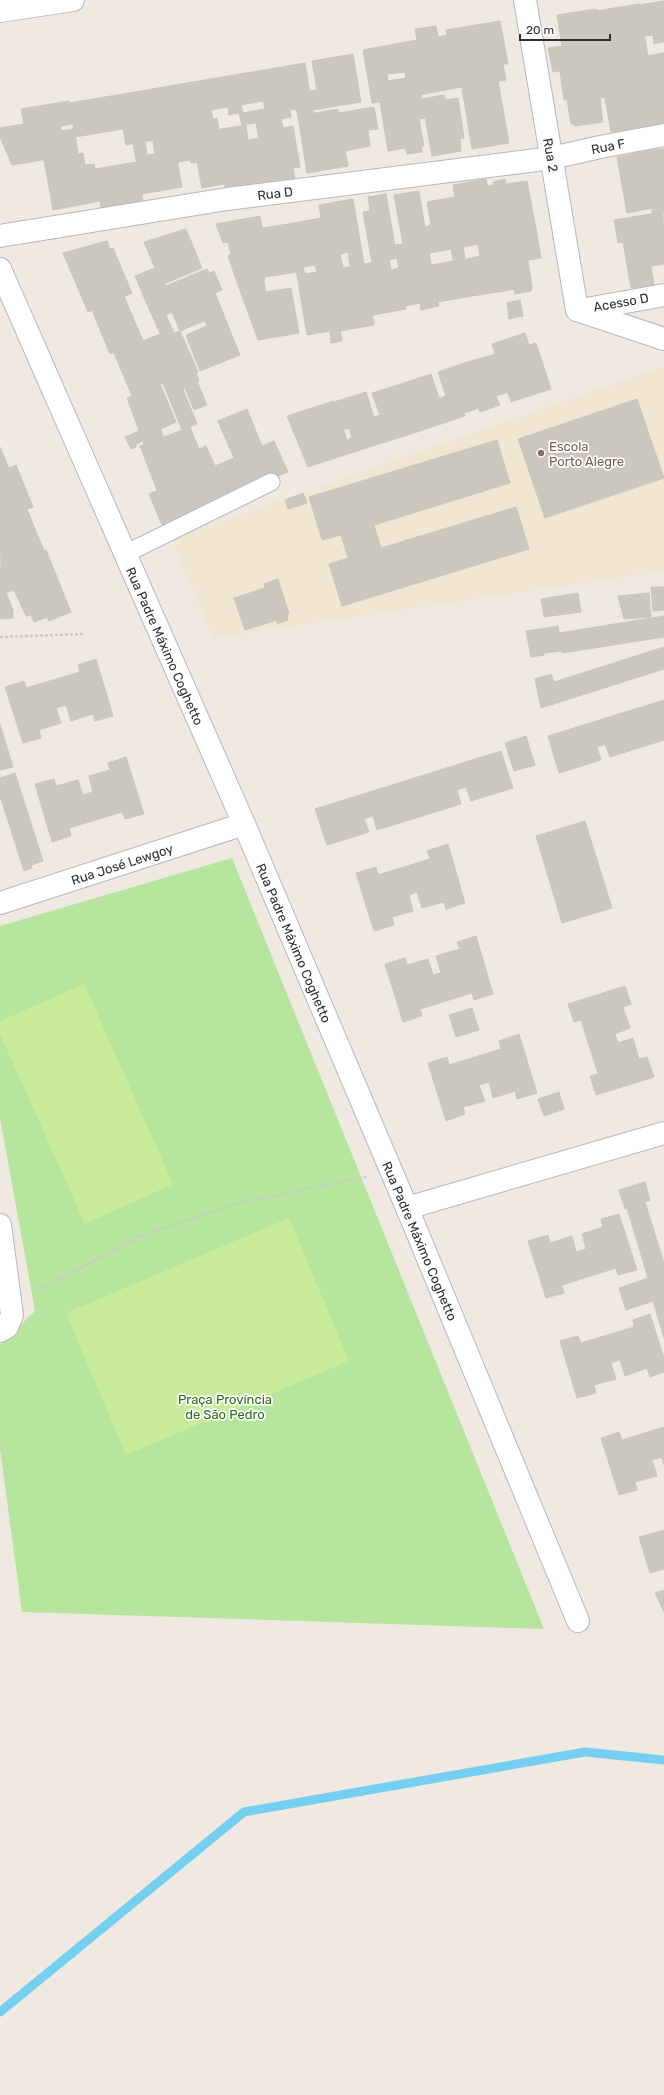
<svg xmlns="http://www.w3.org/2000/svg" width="664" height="2095" font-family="Rubik,sans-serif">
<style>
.education{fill:#f0e6d1}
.green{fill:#b6e59e}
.pitch{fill:#c9ec9a}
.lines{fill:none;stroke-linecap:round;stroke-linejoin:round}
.stream{stroke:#75cff0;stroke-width:9}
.building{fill:#cbc7bf;stroke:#cbc5ba}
.lane-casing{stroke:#b4b7c1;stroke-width:19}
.street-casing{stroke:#b4b7c1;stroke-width:24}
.secondary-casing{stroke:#b4b7c1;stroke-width:24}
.path{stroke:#c9c9c9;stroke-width:2.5;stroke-dasharray:3 2;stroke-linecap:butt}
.lane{stroke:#fff;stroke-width:17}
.street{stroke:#fff;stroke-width:22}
.secondary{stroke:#fff;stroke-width:22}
.education-dot{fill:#8d6e63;stroke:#fff;stroke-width:1.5}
.labels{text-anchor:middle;stroke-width:3.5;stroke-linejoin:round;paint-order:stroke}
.street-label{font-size:13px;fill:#2e2e2e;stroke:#fff}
.education-label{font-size:13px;fill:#785e54;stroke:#fff;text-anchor:start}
.park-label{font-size:13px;fill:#2c6e1b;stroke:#fff}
</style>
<rect width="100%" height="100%" fill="#efe9e1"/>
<polygon class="education" points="664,366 664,571 213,638 171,539"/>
<polygon class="green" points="232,858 544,1629 22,1612 0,1449 0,1345 35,1311 0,1118 0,926"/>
<g class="pitch">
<polygon points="84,984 173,1184 85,1224 0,1034 0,1021"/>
<polygon points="289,1218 349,1361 126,1455 66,1313"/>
</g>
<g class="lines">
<polyline class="stream" points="0,2012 244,1812 585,1752 664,1760"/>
</g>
<g class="building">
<polygon points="664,1 664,42 654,44 653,35 645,36 639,5"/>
<polygon points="639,4 648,56 604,63 596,11"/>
<polygon points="596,9 604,63 553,72 548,48 562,46 557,15"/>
<polygon points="500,21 508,64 503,64 506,80 456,88 446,30"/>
<polygon points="436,26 438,37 447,35 456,88 409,97 400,43 417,40 415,29"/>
<polygon points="400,43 405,72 387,74 388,81 406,78 409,97 372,103 363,50"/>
<polygon points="664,53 664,123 657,124 645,56"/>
<polygon points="353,54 361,102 313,110 309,91 317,90 312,61"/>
<polygon points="645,56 657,124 611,132 599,64"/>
<polygon points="305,63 313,113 298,116 296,109 290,110 291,117 267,121 258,71"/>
<polygon points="599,64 605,97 600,98 603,122 575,126 574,124 571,124 567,99 564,100 560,71"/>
<polygon points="258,71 263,101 241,105 243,113 264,109 267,121 242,125 239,113 229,115 228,107 215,109 210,79"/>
<polygon points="210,79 215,109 211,110 213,119 217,118 219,130 172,137 164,87"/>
<polygon points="498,81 509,143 472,149 462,88"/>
<polygon points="164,87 172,137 126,145 117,95"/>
<polygon points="117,95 123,129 75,137 69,103"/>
<polygon points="421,95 425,118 419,119 424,146 421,146 422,152 407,154 405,148 388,151 380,102"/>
<polygon points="444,95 445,100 458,98 464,138 460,139 461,151 432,156 422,99"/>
<polygon points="69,101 72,124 60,126 61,131 74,129 78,153 31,162 21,109"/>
<polygon points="374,107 378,129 368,130 370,146 345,151 339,113"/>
<polygon points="338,109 348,166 307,173 298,116"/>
<polygon points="281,119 283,128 293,126 300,167 293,168 295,180 267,184 256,123"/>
<polygon points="24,124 31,162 12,165 0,137 0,128"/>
<polygon points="246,125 248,140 259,138 268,190 227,197 215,130"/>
<polygon points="215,130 224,184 202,188 197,162 191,163 190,160 178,162 173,137"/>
<polygon points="173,137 182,187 142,194 133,144 145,142 147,155 155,154 153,141"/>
<polygon points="664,149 664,212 663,212 653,150"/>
<polygon points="653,150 663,212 652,214 652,208 627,213 617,157"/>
<polygon points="83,153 85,165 94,164 100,201 53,210 44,160"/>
<polygon points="136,162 144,206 102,213 95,169"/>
<polygon points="486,179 497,241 463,247 453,185"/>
<polygon points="505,179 506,184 527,181 537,234 497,241 488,186 494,185 493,182"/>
<polygon points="419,191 429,253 397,258 395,245 403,244 394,195"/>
<polygon points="386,194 397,258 372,263 363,212 370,211 368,197"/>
<polygon points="455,197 463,247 429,253 425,227 431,225 427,202"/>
<polygon points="353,199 364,264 350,266 348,252 340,254 343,267 330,270 319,205"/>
<polygon points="663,212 664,264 651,266 654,285 631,288 623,242 618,243 614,220"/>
<polygon points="260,216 262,228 288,224 297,272 265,277 264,281 238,285 228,256 231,255 228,242 223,243 216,224"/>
<polygon points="321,218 330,270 317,272 315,265 303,267 305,274 297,275 288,224"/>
<polygon points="186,229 202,268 164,284 165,286 143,295 135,276 155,268 144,242"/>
<polygon points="537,234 541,258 528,260 532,287 531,291 515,294 514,289 505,291 497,241"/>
<polygon points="107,241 110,249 113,248 132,293 88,312 63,253"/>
<polygon points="497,241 505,291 472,296 466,259 480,256 478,245"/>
<polygon points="463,247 472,296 438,302 432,265 453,261 451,249"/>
<polygon points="429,253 439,306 421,310 420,303 405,306 397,258"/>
<polygon points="389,259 391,270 399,268 406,309 373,315 364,264"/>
<polygon points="364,264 374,325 340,331 330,270"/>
<polygon points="207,269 209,273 214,271 222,290 215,293 223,313 180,331 172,312 166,315 174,333 162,338 143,295"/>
<polygon points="330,270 342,341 331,343 330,331 307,335 297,275"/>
<polygon points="264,281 266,292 291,288 299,333 258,340 238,285"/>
<polygon points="124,296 143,341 110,354 92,310"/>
<polygon points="520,300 523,316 509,319 507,303"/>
<polygon points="223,313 240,355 200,371 186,335 207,326 205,321"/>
<polygon points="180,331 198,372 179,380 162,338"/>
<polygon points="525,333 529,345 536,343 551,389 511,402 492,344"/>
<polygon points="160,334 178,377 132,396 114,353"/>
<polygon points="495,354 508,392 496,396 500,405 480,412 464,363"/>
<polygon points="464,363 479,408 464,413 465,416 447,422 439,398 446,396 438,372"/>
<polygon points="196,373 199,381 197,381 207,405 194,410 185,388 182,388 179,380"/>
<polygon points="431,374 447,422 414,433 398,385"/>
<polygon points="178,377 197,424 182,430 163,383"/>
<polygon points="160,384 176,422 161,429 163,437 144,444 127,398"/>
<polygon points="398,385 414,433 382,443 374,417 380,415 372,393"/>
<polygon points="366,392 382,443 351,453 347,440 352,438 349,428 343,430 334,402"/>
<polygon points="637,399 664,478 545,518 518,439"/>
<polygon points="334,401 351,453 308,467 287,416"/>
<polygon points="247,409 262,446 234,458 218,421"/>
<polygon points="190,427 199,449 206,446 215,466 157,490 140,446"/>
<polygon points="139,431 143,441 136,444 136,447 131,449 125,437"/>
<polygon points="497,440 510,483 374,525 381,548 516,507 529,549 342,606 329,564 348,558 341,535 322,540 309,497"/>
<polygon points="274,441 288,472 228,497 215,466"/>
<polygon points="0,447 9,468 0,472"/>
<polygon points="16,465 33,507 0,520 0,472"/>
<polygon points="215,466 228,497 162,525 149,494"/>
<polygon points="303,493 307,503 288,509 285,500"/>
<polygon points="27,509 44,551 1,568 0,520"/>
<polygon points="46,550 71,612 49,621 47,617 34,622 31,615 26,616 14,590 6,593 0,578 0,569"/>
<polygon points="0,578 13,610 13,618 0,619"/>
<polygon points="278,579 289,614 287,615 288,620 277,624 277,620 245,630 234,598 265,588 264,584"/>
<polygon points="651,587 664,587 664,610 653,611"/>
<polygon points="578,593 581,612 544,617 541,599"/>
<polygon points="649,593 651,617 624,619 618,596"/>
<polygon points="664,616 664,637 562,653 559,633"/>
<polygon points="558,626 562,651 544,653 540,629"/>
<polygon points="540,629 544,655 531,657 526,631"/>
<polygon points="664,647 664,669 541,708 535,679 551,674 554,682"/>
<polygon points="96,659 113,716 95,721 93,714 71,721 66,705 56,708 61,723 39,730 41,738 23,743 5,687 24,681 26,688 80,672 78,665"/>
<polygon points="664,700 664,740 610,757 605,744 597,747 601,760 559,773 548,736"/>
<polygon points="0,724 13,767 0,770"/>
<polygon points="526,736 535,765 514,771 505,743"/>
<polygon points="501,751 513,788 471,801 466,787 457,790 461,804 377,830 373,816 364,819 369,832 327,845 315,809"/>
<polygon points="126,757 144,814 125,819 122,812 69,828 71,836 52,842 35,784 54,779 56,786 78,780 83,795 93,792 89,776 110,770 108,763"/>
<polygon points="15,773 43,861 31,865 32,868 24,871 0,796 0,778"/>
<polygon points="585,821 612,908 562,923 536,836"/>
<polygon points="448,844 465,903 446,909 444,902 422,908 417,892 409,895 413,911 392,917 394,925 374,931 356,873 376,867 378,875 430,859 427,851"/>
<polygon points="476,936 493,994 474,1000 472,993 420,1009 422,1016 403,1022 385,964 405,958 407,965 428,959 433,975 441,973 436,956 460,949 457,942"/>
<polygon points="625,986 631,1004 623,1007 630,1028 615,1034 618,1043 633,1038 639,1059 647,1057 654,1077 596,1095 590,1076 598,1074 581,1020 574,1022 568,1004"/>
<polygon points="472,1008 479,1030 456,1037 449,1015"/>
<polygon points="519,1034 537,1093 517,1099 515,1091 493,1098 489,1082 479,1085 485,1101 463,1107 465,1114 446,1121 428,1063 447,1057 449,1065 501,1049 499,1041"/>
<polygon points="559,1092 564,1109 544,1116 538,1099"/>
<polygon points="645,1182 650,1200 645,1202 664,1263 664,1338 653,1301 626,1310 619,1288 648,1278 627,1208 625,1209 619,1190"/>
<polygon points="619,1214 637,1270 618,1275 616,1268 562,1285 564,1293 546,1298 528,1241 548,1235 550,1243 572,1236 576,1252 586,1249 582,1234 603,1227 601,1219"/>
<polygon points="650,1314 664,1358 664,1372 650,1377 647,1368 625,1376 620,1360 611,1363 616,1379 594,1385 596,1393 577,1398 560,1341 578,1336 581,1343 634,1327 633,1320"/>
<polygon points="664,1427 664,1465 662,1457 652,1460 657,1476 635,1482 637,1490 619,1495 601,1438 619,1432 622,1440"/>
<polygon points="664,1530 664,1569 650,1573 639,1537"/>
<polygon points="664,1590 664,1612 655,1593"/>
</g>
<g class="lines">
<defs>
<polyline id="lane" points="125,554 271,482"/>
<g id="street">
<polyline points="525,0 577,310"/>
<polyline points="0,236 227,199 552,158 600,147 664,135"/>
<polyline points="577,310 664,339"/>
<polyline points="581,310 664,295"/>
<polyline points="0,903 244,824"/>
<polyline points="407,1208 578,1621"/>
<polyline points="0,1225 12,1315 7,1327 0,1331"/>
</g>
<g id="secondary">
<polyline points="0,11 73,0"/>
<polyline points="0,269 244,824 407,1208 664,1133"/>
</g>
</defs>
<use href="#lane" class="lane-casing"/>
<use href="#street" class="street-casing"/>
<use href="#secondary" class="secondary-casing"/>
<g class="path">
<polyline points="0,637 83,634"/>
<polyline points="36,1292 139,1237 238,1203 366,1177"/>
</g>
<use href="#lane" class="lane"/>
<use href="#street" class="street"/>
<use href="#secondary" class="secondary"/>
</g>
<circle class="education-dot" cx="541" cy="453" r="4"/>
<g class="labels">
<g class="street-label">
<text transform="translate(608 146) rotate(-11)" y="5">Rua F</text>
<text transform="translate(551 155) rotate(80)" y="5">Rua 2</text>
<text transform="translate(275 193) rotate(-7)" y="5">Rua D</text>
<text transform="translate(621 302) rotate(-10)" y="5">Acesso D</text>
<text transform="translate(165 646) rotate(66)" y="5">Rua Padre Máximo Coghetto</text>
<text transform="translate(122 864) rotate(-18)" y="5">Rua José Lewgoy</text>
<text transform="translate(294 943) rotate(67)" y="5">Rua Padre Máximo Coghetto</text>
<text transform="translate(420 1241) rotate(67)" y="5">Rua Padre Máximo Coghetto</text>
</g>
<g class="education-label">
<text x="549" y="451">Escola<tspan x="549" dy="15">Porto Alegre</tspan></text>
</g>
<g class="park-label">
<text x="225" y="1404">Praça Província<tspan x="225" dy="15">de São Pedro</tspan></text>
</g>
</g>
<path d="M520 34v6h90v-6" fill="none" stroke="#2e2e2e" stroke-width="2"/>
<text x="526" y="34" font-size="12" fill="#2e2e2e" stroke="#ffffff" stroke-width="3" paint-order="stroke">20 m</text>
</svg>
